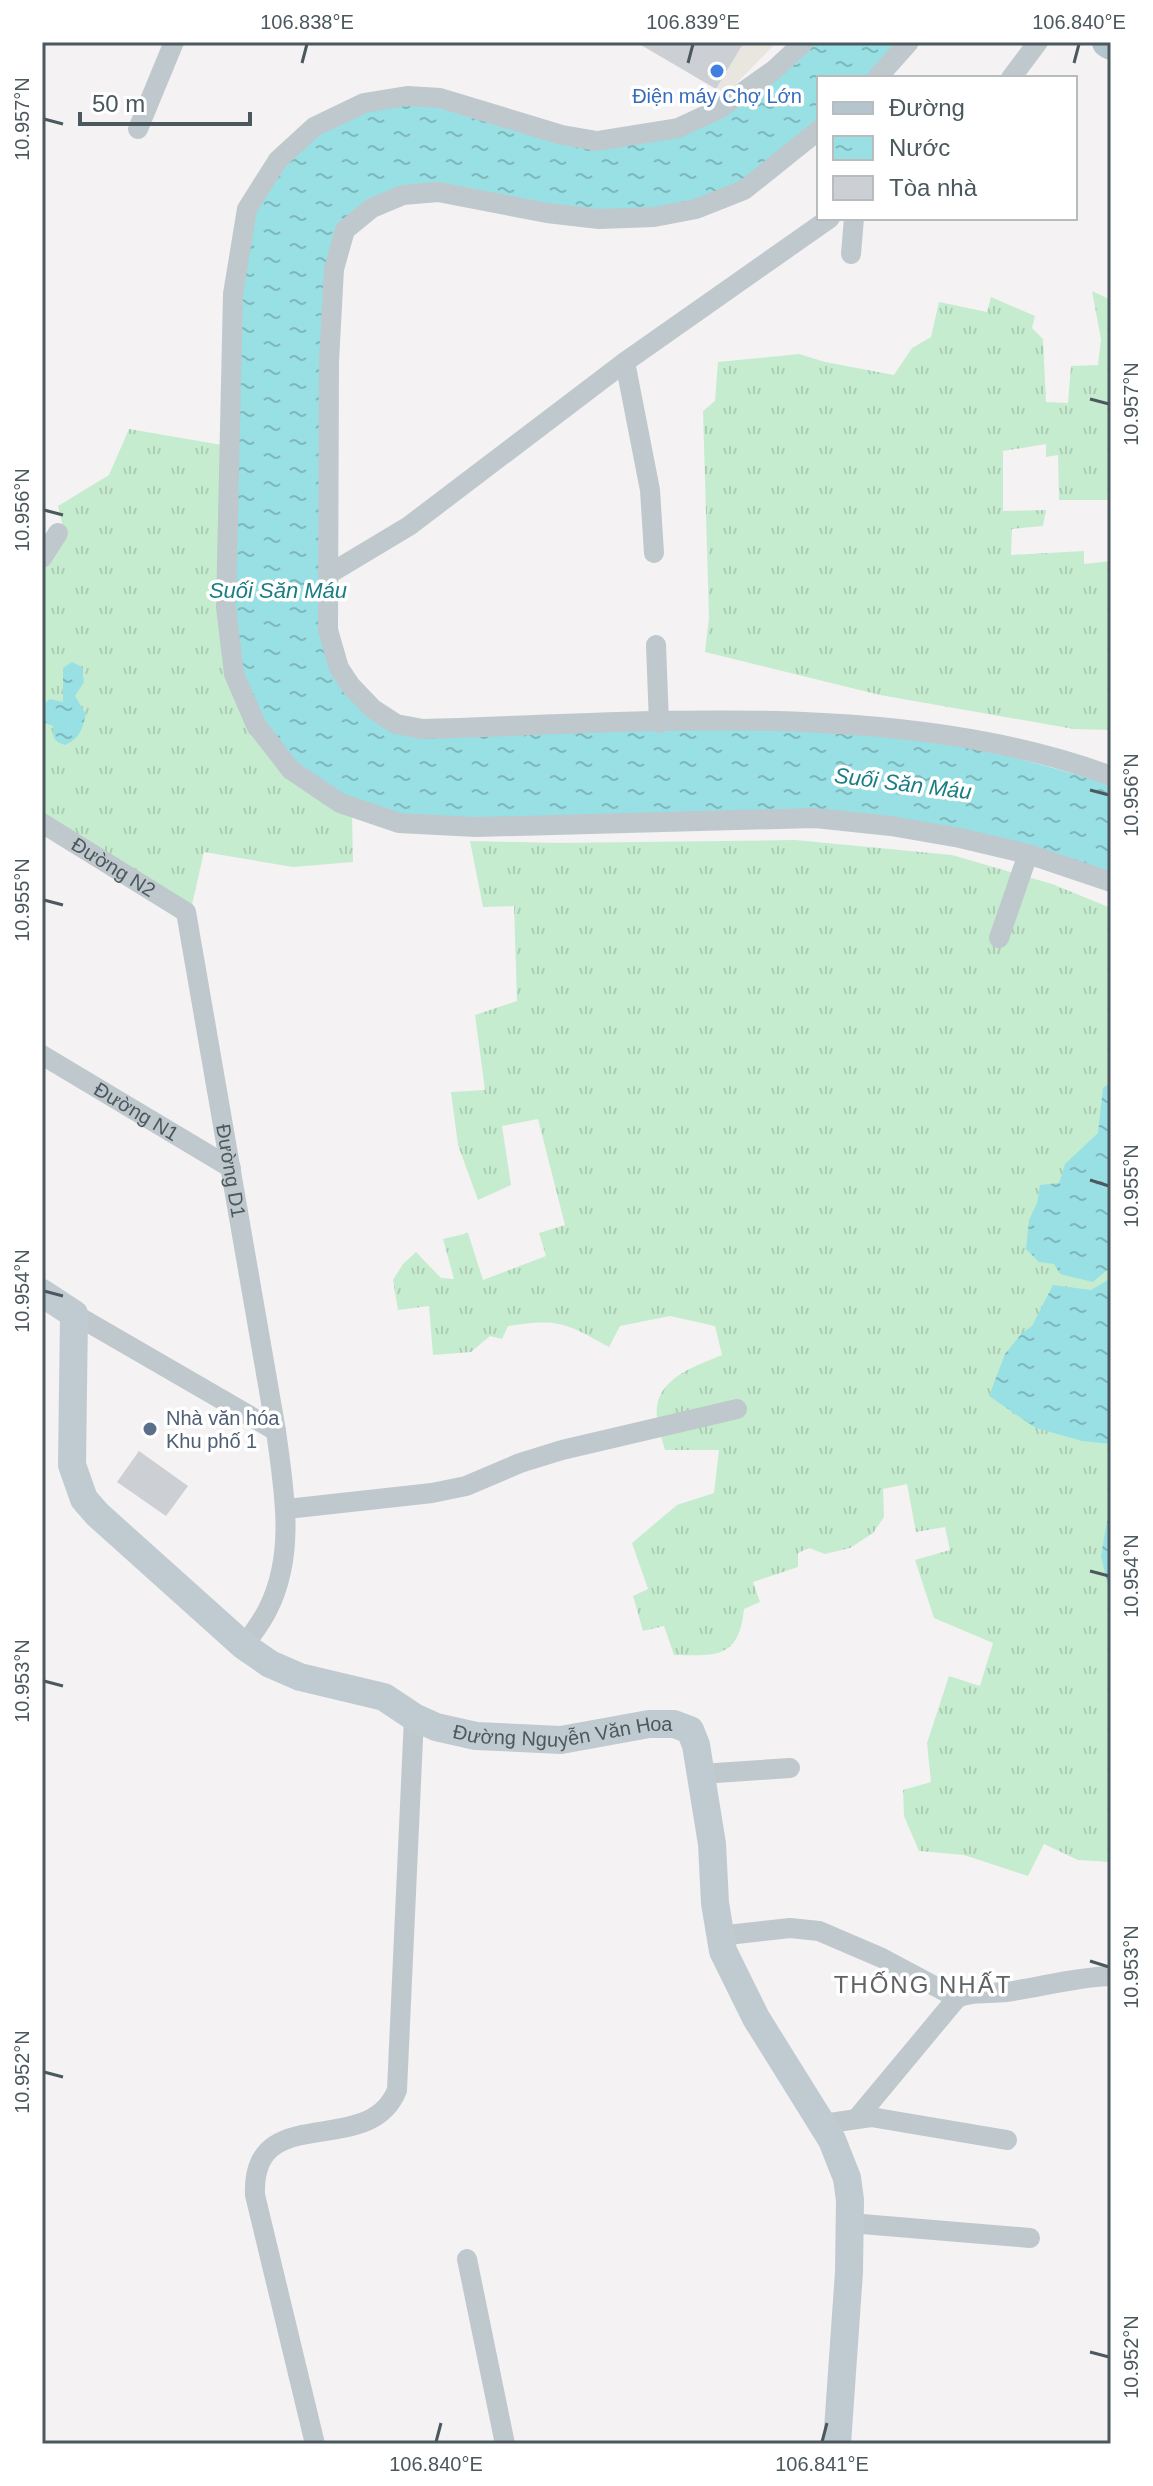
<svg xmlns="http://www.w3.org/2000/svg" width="1153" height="2486" font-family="Helvetica,sans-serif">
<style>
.commercial{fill:#e9e6e0}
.grass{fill:url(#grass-tufts)}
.water{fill:url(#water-ripples)}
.building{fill:#ccd0d4}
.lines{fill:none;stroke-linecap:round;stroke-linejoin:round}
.street{stroke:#bfc8cd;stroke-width:20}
.secondary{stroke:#c0cbd1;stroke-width:28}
.primary{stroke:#b5c5cd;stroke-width:32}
.ticks{fill:none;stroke:#4b585e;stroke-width:3}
.shop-dot{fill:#3f7fe0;stroke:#fff;stroke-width:3}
.service-dot{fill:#5c6f8a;stroke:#fff;stroke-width:3}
.labels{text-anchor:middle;stroke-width:7;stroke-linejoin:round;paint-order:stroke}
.shop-label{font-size:20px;fill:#366cbe;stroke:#fff}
.street-label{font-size:20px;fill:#4b585e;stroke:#fff}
.service-label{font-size:20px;fill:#4e5e75;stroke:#fff;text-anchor:start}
.water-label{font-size:22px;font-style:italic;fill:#197e84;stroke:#fff}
.quarter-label{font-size:24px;letter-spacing:2px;fill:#5f6366;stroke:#fff}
.neatline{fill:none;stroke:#4b585e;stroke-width:3}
.ticks-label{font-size:20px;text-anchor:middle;fill:#4b585e}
</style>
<defs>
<pattern id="grass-tufts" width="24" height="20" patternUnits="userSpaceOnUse" patternTransform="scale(2)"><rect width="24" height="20" fill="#c6eccf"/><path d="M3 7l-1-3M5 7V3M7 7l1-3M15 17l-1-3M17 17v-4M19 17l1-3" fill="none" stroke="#acccb4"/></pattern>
<pattern id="water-ripples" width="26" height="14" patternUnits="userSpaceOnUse" patternTransform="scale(2)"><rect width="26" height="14" fill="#98e0e4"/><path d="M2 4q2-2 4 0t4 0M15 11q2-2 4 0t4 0" fill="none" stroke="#7eb8bc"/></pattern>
</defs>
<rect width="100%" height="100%" fill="#f4f2f2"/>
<polygon class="commercial" points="642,42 777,42 726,94 641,45"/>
<g class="grass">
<polygon points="1092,291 1111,300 1111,322 1108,323 1111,342 1111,500 1059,500 1058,455 1046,457 1046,444 1003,451 1003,511 1046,510 1043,526 1012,529 1011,555 1084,551 1084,564 1111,561 1111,730 1074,729 880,695 705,652 709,617 703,411 715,401 718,362 799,354 825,362 894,375 912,348 931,337 939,302 987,312 991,297 1035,316 1032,328 1043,339 1046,402 1068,403 1071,366 1098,365 1101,339"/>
<polygon points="129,429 222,445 352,816 353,862 293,867 204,852 191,909 42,817 42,568 64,532 58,506 109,475"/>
<path d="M795 840 952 855 1052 884 1111 908V1862L1078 1860 1044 1844 1028 1876 964 1855 919 1851 904 1816 903 1790 931 1782 927 1743 949 1676 980 1686 993 1643 934 1618 915 1560 950 1550 945 1527 916 1532 907 1484 883 1489 884 1517 873 1533 850 1548 825 1554 809 1548 798 1553V1567L753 1582 760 1602 744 1609C739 1658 718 1656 674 1655L664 1626 643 1631 633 1596 648 1589 632 1543 677 1505 714 1493 719 1450H665C662 1438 655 1420 657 1407 660 1377 698 1365 722 1355L715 1326 670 1316 620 1326 609 1347C566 1323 558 1318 508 1326L502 1339 490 1336 471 1352 433 1355 429 1306 398 1310 393 1280 403 1264 416 1252 441 1278 454 1279 443 1239 468 1233 483 1280 546 1256 539 1233 565 1225 538 1119 502 1126 511 1185 478 1200 458 1145 451 1092 485 1090 475 1015 517 1001 514 906 483 907 470 841 559 843Z"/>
</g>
<g class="water">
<polygon points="815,42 898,42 866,78 819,78 819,120 740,183 694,202 654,209 599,211 549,206 437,183 338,225 321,632 393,732 743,727 867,735 950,744 1017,758 1111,784 1111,873 957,829 476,819 402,816 345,797 297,764 263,722 242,672 234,608 241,296 255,212 285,166 318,134 367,110 409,105 438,106 561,143 681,137 781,76"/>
<path d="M72 662 82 667 84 682 75 696 86 714C82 730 80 738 65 745 53 741 53 738 53 726L42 722V705L50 699 63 702V668Z"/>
<polygon points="1111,1082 1111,1267 1093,1282 1060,1274 1054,1264 1039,1262 1026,1249 1029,1220 1037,1203 1040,1185 1059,1183 1065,1164 1098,1133 1103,1088"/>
<polygon points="1111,1278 1111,1444 1082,1441 1036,1428 989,1396 1005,1354 1022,1333 1032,1326 1053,1285 1091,1290"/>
<polygon points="1111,1498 1111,1599 1101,1556"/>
</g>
<g class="building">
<polygon points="636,42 744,42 716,89"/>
<polygon points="139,1451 188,1486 166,1516 117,1482"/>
</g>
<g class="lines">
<g class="street">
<polyline points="804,42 774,70 719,109 678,128 597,141 562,135 440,98 407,96 364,103 314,127 278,160 247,209 233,294 226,607 234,674 256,725 291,770 340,803 399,823 476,827 815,818 891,826 960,838 1028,854 1111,882"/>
<polyline points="877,78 909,42"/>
<polyline points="1011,78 1038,42"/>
<polyline points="138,129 174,42"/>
<path d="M819 130 744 190 696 209 654 217 599 219 547 213 438 192 403 195 372 208 345 230 334 269 329 361 328 630 339 668 351 686 373 709 396 724 423 729C642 723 903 698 1111 776"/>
<polyline points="851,254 854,218"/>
<polyline points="625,362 650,490 654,553"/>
<polyline points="42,558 58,533"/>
<polyline points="329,574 409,526 625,362 830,218"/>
<polyline points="656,645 659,723"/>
<path id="s1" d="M42 823 186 912 276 1431C284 1491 296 1553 268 1609 262 1622 252 1634 244 1646"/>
<polyline points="999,938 1028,854"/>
<path id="s2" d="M42 1055 231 1168"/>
<polyline points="74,1314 276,1431"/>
<polyline points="287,1509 432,1493 466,1486 520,1463 562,1450 737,1409"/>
<polyline points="701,1774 790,1768"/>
<polyline points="719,1936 790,1928 819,1931 882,1958 957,1998"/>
<path d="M858 2117 957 1998C974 1991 988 1994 1006 1992 1041 1987 1076 1977 1111 1976"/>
<polyline points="823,2124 871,2117 1007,2140"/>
<polyline points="850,2223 1030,2238"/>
<polyline points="467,2259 505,2444"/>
<path d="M315 2444 255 2195C251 2098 369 2161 397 2090L414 1717"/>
</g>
<path class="secondary" id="s3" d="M42 1293 74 1314 72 1465 84 1499 97 1514 244 1646 270 1664 300 1677 384 1697 414 1717 436 1727 476 1736 561 1740 649 1724H674L690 1730 696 1745 712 1844 715 1903 723 1951 756 2018 832 2140 847 2178 850 2200 849 2272 837 2444"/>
<polyline class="primary" points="1108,42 1111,44"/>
</g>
<path class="ticks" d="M302 63 307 44M688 63 693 44M1074 63 1079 44M44 119 63 124M1090 399 1109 404M44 510 63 515M1090 790 1109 795M44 900 63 905M1090 1180 1109 1186M44 1291 63 1296M1090 1571 1109 1576M44 1681 63 1686M1090 1961 1109 1967M44 2072 63 2077M1090 2352 1109 2357M436 2442 441 2423M822 2442 827 2423"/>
<circle class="shop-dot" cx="717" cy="71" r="8"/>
<circle class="service-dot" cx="150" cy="1429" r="8"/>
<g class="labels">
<g class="shop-label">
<text x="717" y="103">Điện máy Chợ Lớn</text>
</g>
<g class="street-label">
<text dy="7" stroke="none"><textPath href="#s1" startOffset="84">Đường N2</textPath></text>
<text dy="7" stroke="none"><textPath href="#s2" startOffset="110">Đường N1</textPath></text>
<text dy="7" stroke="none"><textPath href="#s1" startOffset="432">Đường D1</textPath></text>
<text dy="7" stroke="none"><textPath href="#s3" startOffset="782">Đường Nguyễn Văn Hoa</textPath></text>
</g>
<g class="service-label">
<text x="166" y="1425">Nhà văn hóa<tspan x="166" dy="23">Khu phố 1</tspan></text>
</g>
<g class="water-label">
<text x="278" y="598">Suối Săn Máu</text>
<text transform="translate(903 783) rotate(7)" y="8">Suối Săn Máu</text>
</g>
<g class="quarter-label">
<text x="923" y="1993">THỐNG NHẤT</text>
</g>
</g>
<rect width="1153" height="2486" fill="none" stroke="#ffffff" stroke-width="88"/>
<rect x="817" y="76" width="260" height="144" fill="#ffffff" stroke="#b7bcbf" stroke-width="2"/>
<rect x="833" y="102" width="40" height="12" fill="#b5c5cd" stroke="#b7bcbf" stroke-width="2"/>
<text x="889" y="116" font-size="24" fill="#4b585e">Đường</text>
<rect x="833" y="136" width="40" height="24" fill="url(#water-ripples)" stroke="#b7bcbf" stroke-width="2"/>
<text x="889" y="156" font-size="24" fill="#4b585e">Nước</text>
<rect x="833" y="176" width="40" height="24" fill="#ccd0d4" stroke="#b7bcbf" stroke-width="2"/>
<text x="889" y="196" font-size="24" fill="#4b585e">Tòa nhà</text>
<path d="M80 112v12h170v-12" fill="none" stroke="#4b585e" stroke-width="4"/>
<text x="92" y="112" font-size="24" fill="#4b585e" stroke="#ffffff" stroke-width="6" paint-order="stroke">50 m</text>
<rect x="44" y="44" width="1065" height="2398" class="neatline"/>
<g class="ticks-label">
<text x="307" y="29">106.838°E</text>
<text x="693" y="29">106.839°E</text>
<text x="1079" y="29">106.840°E</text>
<text transform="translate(22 119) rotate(-90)" y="7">10.957°N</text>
<text transform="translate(1131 404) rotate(-90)" y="7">10.957°N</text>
<text transform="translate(22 510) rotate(-90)" y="7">10.956°N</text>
<text transform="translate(1131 795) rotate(-90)" y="7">10.956°N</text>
<text transform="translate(22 900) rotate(-90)" y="7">10.955°N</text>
<text transform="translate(1131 1186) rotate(-90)" y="7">10.955°N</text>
<text transform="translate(22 1291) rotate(-90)" y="7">10.954°N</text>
<text transform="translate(1131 1576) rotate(-90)" y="7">10.954°N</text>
<text transform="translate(22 1681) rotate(-90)" y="7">10.953°N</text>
<text transform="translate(1131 1967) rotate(-90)" y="7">10.953°N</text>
<text transform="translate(22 2072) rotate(-90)" y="7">10.952°N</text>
<text transform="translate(1131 2357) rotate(-90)" y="7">10.952°N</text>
<text x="436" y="2471">106.840°E</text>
<text x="822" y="2471">106.841°E</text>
</g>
</svg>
